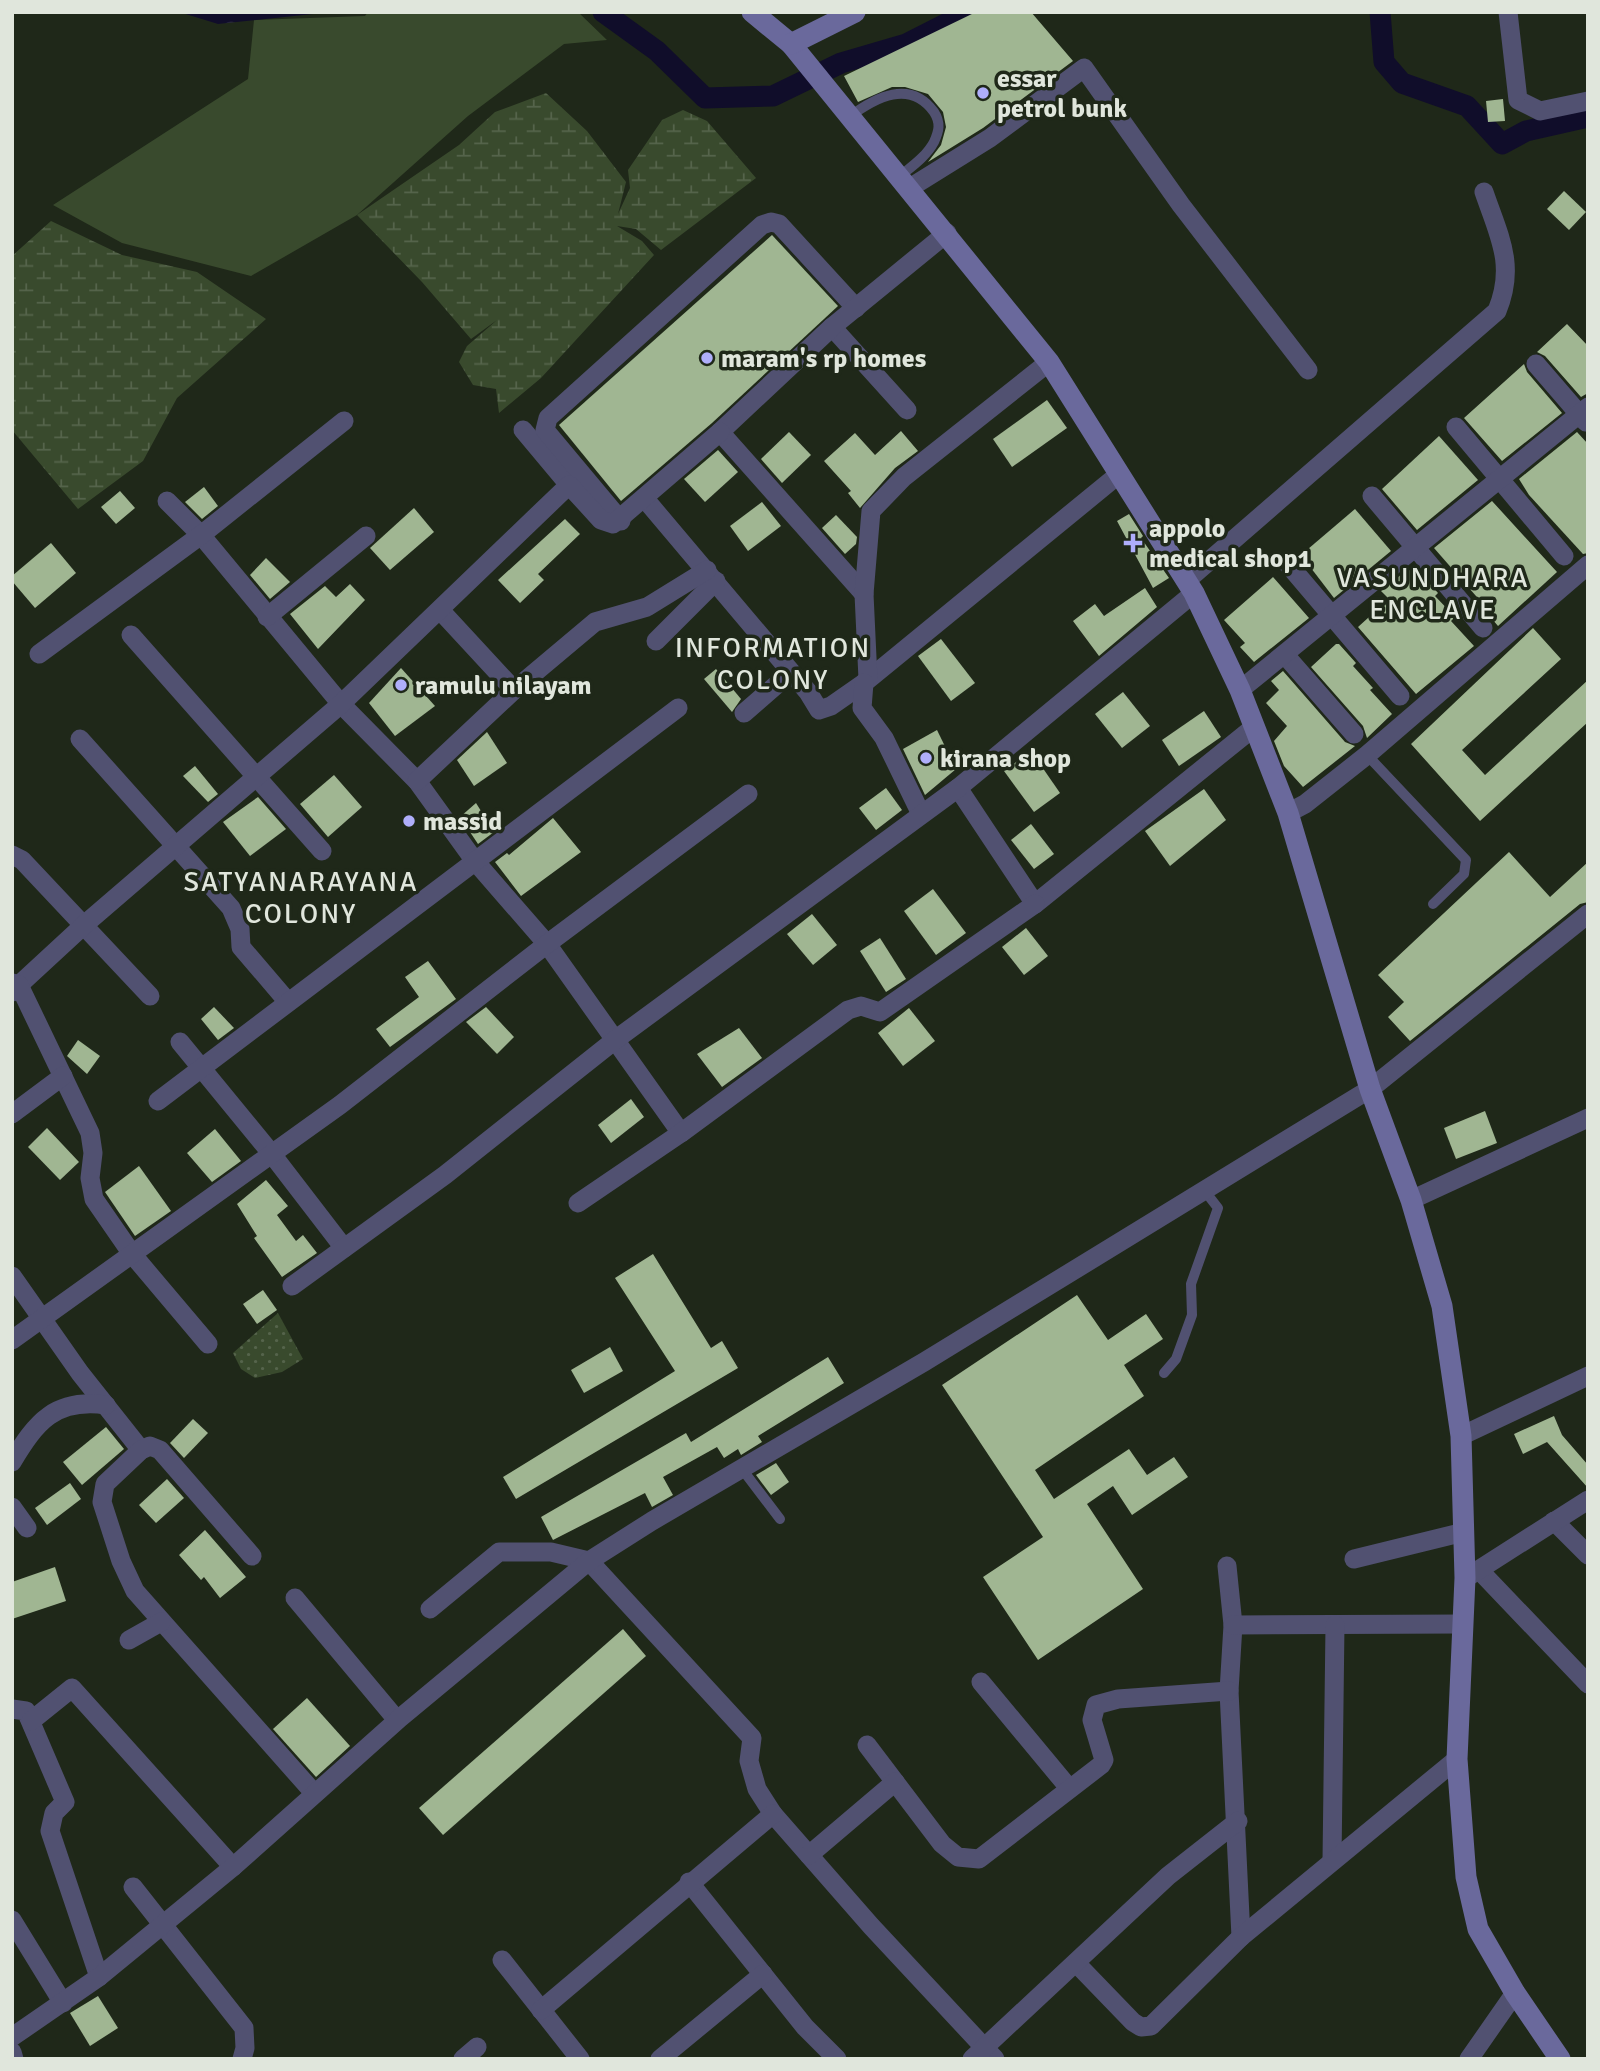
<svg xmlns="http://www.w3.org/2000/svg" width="1600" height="2071" font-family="Signika,sans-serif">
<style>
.grass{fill:#394a2d}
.wetland{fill:url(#wetland-marsh)}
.park{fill:url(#park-dots)}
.water{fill:url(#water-waves)}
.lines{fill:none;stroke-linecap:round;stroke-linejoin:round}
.canal{stroke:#100d2a;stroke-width:21}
.building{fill:#a0b692}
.lane{stroke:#515171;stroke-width:10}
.street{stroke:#515171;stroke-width:19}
.secondary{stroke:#6a699c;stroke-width:21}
.poi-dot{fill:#afaefa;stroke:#1f2819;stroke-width:2.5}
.labels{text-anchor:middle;stroke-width:7;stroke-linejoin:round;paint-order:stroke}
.poi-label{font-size:26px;font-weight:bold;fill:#e0e6dc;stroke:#1f2819;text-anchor:start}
.neighbourhood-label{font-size:28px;letter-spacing:2px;fill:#e0e6dc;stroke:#1f2819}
</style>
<defs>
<pattern id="wetland-marsh" width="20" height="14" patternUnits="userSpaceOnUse" patternTransform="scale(1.75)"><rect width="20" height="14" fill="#394a2d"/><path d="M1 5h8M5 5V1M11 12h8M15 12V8" fill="none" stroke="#55644b"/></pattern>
<pattern id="park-dots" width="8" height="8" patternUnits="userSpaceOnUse" patternTransform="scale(1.75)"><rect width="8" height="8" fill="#394a2d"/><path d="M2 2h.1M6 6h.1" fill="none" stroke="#55644b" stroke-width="1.8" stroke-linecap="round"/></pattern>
<pattern id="water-waves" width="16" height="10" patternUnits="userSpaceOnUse" patternTransform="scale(1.75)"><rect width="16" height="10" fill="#100d2a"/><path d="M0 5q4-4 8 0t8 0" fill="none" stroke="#323048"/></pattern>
</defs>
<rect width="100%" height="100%" fill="#1f2819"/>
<polygon class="grass" points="368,12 578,12 607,40 564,44 468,116 357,215 251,276 122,243 53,205 248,79 254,20 365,16"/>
<g class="wetland">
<polygon points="546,93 587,131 626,182 618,214 630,188 628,170 662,120 683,110 707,121 756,178 661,250 636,229 617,226 642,241 654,255 541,378 499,413 496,389 473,385 459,362 467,346 497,320 471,339 422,282 357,215 459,145 495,112"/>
<polygon points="51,221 122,255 197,272 266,319 177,398 143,461 78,509 12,430 12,256"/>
</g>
<polygon class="park" points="278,1313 303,1359 282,1372 255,1378 241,1369 233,1353"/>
<polygon class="water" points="179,12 332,12 218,24"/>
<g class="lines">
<g class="canal">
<polyline points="603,12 657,51 705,98 773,96 841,63 906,44 969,12"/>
<polyline points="1380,12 1384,62 1402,83 1467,106 1502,144 1526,131 1588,117"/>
</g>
</g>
<g class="building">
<polygon points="976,12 1031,12 1073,61 983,128 928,162 941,145 946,127 943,112 928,94 905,87 892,87 858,102 844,76"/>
<polygon points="1503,99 1505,121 1488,122 1486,101"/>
<polygon points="1564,191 1586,212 1569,230 1547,209"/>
<polygon points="772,235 838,306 712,423 621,501 559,425"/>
<polygon points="1567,324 1588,346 1588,393 1581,397 1545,356 1537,352"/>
<polygon points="1524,364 1527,372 1562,413 1502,461 1464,418"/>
<polygon points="1047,400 1067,428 1012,467 993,439"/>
<polygon points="901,431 918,451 895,468 860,508 848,493 851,491 824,461 855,433 875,455"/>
<polygon points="789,432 811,455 782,483 761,459"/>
<polygon points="1577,432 1588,444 1588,553 1583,554 1529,495 1519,479"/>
<polygon points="1439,436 1478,480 1417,530 1382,489"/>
<polygon points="718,450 738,472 705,502 684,479"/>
<polygon points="204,487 218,506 202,519 185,502"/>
<polygon points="120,491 135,508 116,524 101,507"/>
<polygon points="1492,501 1557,572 1498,626 1481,606 1483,604 1434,548"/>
<polygon points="762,502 781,526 748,551 730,526"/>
<polygon points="414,508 434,532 390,570 370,548"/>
<polygon points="1355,509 1391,551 1334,598 1301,555"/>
<polygon points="1129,514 1143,536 1141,538 1169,578 1153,588 1117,521"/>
<polygon points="836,515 857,537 856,544 845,554 822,528"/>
<polygon points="565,519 580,534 538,574 544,580 520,603 498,580"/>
<polygon points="51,543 76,573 35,608 12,581 12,576"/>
<polygon points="266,558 290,582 270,599 250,575"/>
<polygon points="1408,569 1418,577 1421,574 1438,593 1435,596 1455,617 1451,621 1474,646 1416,694 1358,627 1389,599 1381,591"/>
<polygon points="1273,577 1309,618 1254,662 1240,647 1245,643 1224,620"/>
<polygon points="350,584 365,600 318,649 290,614 325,586 336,597"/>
<polygon points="1145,588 1157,607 1099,656 1073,621 1095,604 1104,616"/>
<polygon points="1533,628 1561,659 1462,750 1485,775 1588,680 1588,722 1480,821 1411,744"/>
<polygon points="941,639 975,683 951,701 918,656"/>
<polygon points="1336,644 1339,644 1356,663 1353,666 1373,688 1370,690 1392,714 1367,738 1363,726 1311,667"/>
<polygon points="401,668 435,706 395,736 369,703"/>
<polygon points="716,669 741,699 732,712 704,679"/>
<polygon points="1283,671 1345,742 1355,746 1303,787 1284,766 1274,741 1287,726 1266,703 1279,690 1271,681"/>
<polygon points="1123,692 1150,726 1122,748 1095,714"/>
<polygon points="1204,711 1221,737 1179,766 1162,740"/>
<polygon points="937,730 956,769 925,795 903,749"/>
<polygon points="487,732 507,763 474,786 457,760"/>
<polygon points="1031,751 1060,793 1034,812 1004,771"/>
<polygon points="195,766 218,794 208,802 183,776"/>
<polygon points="334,775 362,807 328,837 300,804"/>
<polygon points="886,788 902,810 876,830 859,808"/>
<polygon points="1204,789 1226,820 1170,866 1145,831"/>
<polygon points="258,797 286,829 250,856 223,822"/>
<polygon points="476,803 494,832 478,844 460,817"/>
<polygon points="553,818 581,852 521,896 495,862 507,853 509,855"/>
<polygon points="1031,824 1054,854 1034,869 1011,840"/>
<polygon points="1509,852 1550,897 1588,862 1588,902 1580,904 1410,1041 1388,1017 1404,1002 1378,975"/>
<polygon points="933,889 966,933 936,955 904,911"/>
<polygon points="812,914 837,945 813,965 787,934"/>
<polygon points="1026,928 1048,956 1024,975 1002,947"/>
<polygon points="880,938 906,979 886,992 860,951"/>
<polygon points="428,961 456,999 390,1047 376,1029 419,997 405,977"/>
<polygon points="214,1007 234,1028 218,1040 201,1019"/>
<polygon points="486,1007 514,1037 497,1054 466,1022"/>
<polygon points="909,1008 935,1041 903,1066 878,1033"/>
<polygon points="739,1028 762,1058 722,1087 697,1054"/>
<polygon points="78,1040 100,1056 87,1074 67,1056"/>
<polygon points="631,1099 644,1117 611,1143 598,1125"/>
<polygon points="1485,1111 1497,1143 1456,1159 1444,1128"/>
<polygon points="47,1128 79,1162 60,1180 28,1147"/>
<polygon points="215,1129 241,1161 212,1182 187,1153"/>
<polygon points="139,1166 171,1211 135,1236 105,1192"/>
<polygon points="266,1180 288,1206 277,1215 296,1241 303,1235 317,1253 282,1277 254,1238 257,1236 237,1204"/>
<polygon points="653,1254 711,1348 722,1341 738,1368 516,1499 503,1477 675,1371 615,1278"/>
<polygon points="263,1290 277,1310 257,1324 243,1304"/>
<polygon points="1077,1295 1108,1340 1146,1314 1163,1339 1124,1365 1144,1396 1035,1470 1054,1499 1129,1449 1147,1475 1174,1457 1188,1477 1132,1515 1113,1486 1087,1504 1143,1589 1038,1660 983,1577 1043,1537 942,1385"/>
<polygon points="610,1347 623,1371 584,1393 571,1370"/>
<polygon points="828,1357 844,1383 758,1436 762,1442 741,1455 738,1449 724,1458 717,1447 663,1477 673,1495 652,1507 645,1493 553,1540 541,1517 686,1433 691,1442"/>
<polygon points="1554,1416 1562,1435 1588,1465 1588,1488 1547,1442 1523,1454 1514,1434"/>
<polygon points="193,1419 208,1433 184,1458 170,1443"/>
<polygon points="106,1427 124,1449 82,1485 63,1462"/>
<polygon points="776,1463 789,1482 771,1495 756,1475"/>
<polygon points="167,1479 184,1498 156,1523 139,1505"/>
<polygon points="70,1483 81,1499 47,1525 35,1508"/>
<polygon points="205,1530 246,1577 220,1598 204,1577 201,1580 179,1555"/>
<polygon points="55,1567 66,1601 12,1619 12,1582"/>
<polygon points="623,1629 646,1656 443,1835 419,1808"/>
<polygon points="307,1698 350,1746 316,1777 273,1729"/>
<polygon points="98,1996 118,2028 90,2046 70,2013"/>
</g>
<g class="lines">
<g class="lane">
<path d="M849 117C876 97 910 79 934 112 941 123 939 131 934 142 926 157 911 167 899 177"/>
<polyline points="1367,755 1466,860 1464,874 1433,904"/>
<polyline points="1164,1373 1176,1359 1192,1315 1191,1284 1218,1208 1204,1190"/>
<polyline points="742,1469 780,1519"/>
</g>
<g class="street">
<polyline points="1508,12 1518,100 1540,111 1588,101"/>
<polyline points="908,189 990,138 1084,68 1181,205 1308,370"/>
<polyline points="832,327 907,410"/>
<polyline points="1536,364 1586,422"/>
<polyline points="1456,427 1564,556"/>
<polyline points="523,430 569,485"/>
<polyline points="1372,496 1483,628"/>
<polyline points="645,499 808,692 819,710 831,706 864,683 1118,475"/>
<polyline points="167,501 201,535 341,704 417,781 474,860 547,944 681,1133"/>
<polyline points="621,521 545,430 548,418 762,225 771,222 779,224 856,308"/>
<polyline points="1288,564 1400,696"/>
<path d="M1186 581 1497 311C1516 265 1499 236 1484 192"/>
<polyline points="864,594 720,432 832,327 947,233"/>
<polyline points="440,610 514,690"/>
<polyline points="267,617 366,536"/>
<polyline points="131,635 322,851"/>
<polyline points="656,641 716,581"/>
<polyline points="39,654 201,535 344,421"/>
<polyline points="1285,655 1354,734"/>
<polyline points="868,679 864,594 871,511 904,477 1049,362"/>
<polyline points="864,683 862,708 884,738 921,814"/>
<polyline points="1240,690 1588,407"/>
<polyline points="744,713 791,672"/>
<polyline points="80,739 231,908 240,929 241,947 288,1002"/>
<polyline points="417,781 514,690 595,622 647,607 707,570"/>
<polyline points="958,788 1035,904 1253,728"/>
<polyline points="1288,813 1305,804 1367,755 1588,565"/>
<polyline points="12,855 22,860 150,996"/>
<polyline points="12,983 19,985 84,925 341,704 569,485 601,520 613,524 720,432"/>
<polyline points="12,992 19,985 90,1133 93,1153 90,1178 94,1199 132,1254 208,1344"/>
<polyline points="180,1042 271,1153 344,1248"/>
<polyline points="158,1101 678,708"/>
<polyline points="12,1114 63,1076"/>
<polyline points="1411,1200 1588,1118"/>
<polyline points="578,1203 681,1133 848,1010 861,1006 880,1012 1035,904"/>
<polyline points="12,1276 80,1373 141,1450"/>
<polyline points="292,1286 445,1175 615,1040 958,788 1194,593"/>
<polyline points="12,1340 340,1105 547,944 748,794"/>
<polyline points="1461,1436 1588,1376"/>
<path d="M12 1462C36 1422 55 1398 106 1405"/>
<polyline points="12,1507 27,1528"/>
<polyline points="1554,1521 1588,1555"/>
<polyline points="252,1556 160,1450 150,1446 141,1450 105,1484 102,1502 121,1561 135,1591 314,1793"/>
<polyline points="1354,1559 1464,1532"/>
<polyline points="1227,1566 1233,1625 1229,1691 1241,1937"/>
<polyline points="1480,1571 1588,1684"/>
<polyline points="1469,1576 1588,1500"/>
<polyline points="295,1598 397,1720"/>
<polyline points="430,1609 499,1552 551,1552 589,1561 752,1738 749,1761 757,1789 773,1814 871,1926 995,2059"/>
<polyline points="1233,1625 1463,1624"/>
<polyline points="129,1640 161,1622"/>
<polyline points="981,1682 1069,1788"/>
<polyline points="12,1709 26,1711 65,1802 54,1813 50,1831 99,1977"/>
<polyline points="31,1721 72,1688 233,1867"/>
<polyline points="867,1745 942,1844 958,1857 979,1859 1101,1765 1104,1760 1092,1720 1096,1705 1118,1699 1229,1691"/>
<polyline points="809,1855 895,1782"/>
<polyline points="1332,1861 1335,1625"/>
<polyline points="689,1882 805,2027 837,2059"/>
<polyline points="133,1887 244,2028 245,2048 242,2059"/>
<polyline points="12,1920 63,2003"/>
<polyline points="502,1960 580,2059"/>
<polyline points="1076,1963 1133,2022 1141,2027 1151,2026 1241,1937 1457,1759"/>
<polyline points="541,2010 773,1814"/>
<polyline points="12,2037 99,1977 233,1867 400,1718 589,1561 652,1521 924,1362 1370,1089 1588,914"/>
<polyline points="12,2052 14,2059"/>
<polyline points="463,2059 477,2047"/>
<polyline points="660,2059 763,1974"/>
<polyline points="972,2059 1168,1876 1238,1821"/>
<polyline points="1469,2059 1515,1993"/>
</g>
<g class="secondary">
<polyline points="752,12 791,44 1049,362 1194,593 1240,690 1288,813 1370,1089 1411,1200 1442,1306 1461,1436 1465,1578 1457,1759 1466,1877 1478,1929 1515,1993 1560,2059"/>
<polyline points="791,44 855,12"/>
</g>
</g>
<g class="poi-dot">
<circle cx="983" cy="93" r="7"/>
<circle cx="707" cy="358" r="7"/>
<path d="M1129.5 532.5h7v7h7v7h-7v7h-7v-7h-7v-7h7z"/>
<circle cx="401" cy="685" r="7"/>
<circle cx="926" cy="758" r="7"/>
<circle cx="409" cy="821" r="7"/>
</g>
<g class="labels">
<g class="poi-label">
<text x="997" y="87">essar<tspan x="997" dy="30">petrol bunk</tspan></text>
<text x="721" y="367">maram's rp homes</text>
<text x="1149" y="537">appolo<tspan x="1149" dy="30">medical shop1</tspan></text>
<text x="415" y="694">ramulu nilayam</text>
<text x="940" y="767">kirana shop</text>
<text x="423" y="830">massid</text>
</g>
<g class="neighbourhood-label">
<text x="1433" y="587">VASUNDHARA<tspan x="1433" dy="32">ENCLAVE</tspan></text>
<text x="773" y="657">INFORMATION<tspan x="773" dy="32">COLONY</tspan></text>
<text x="301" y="891">SATYANARAYANA<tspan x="301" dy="32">COLONY</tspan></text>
</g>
</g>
<rect width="1600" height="2071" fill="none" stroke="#e0e6dc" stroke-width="28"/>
</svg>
